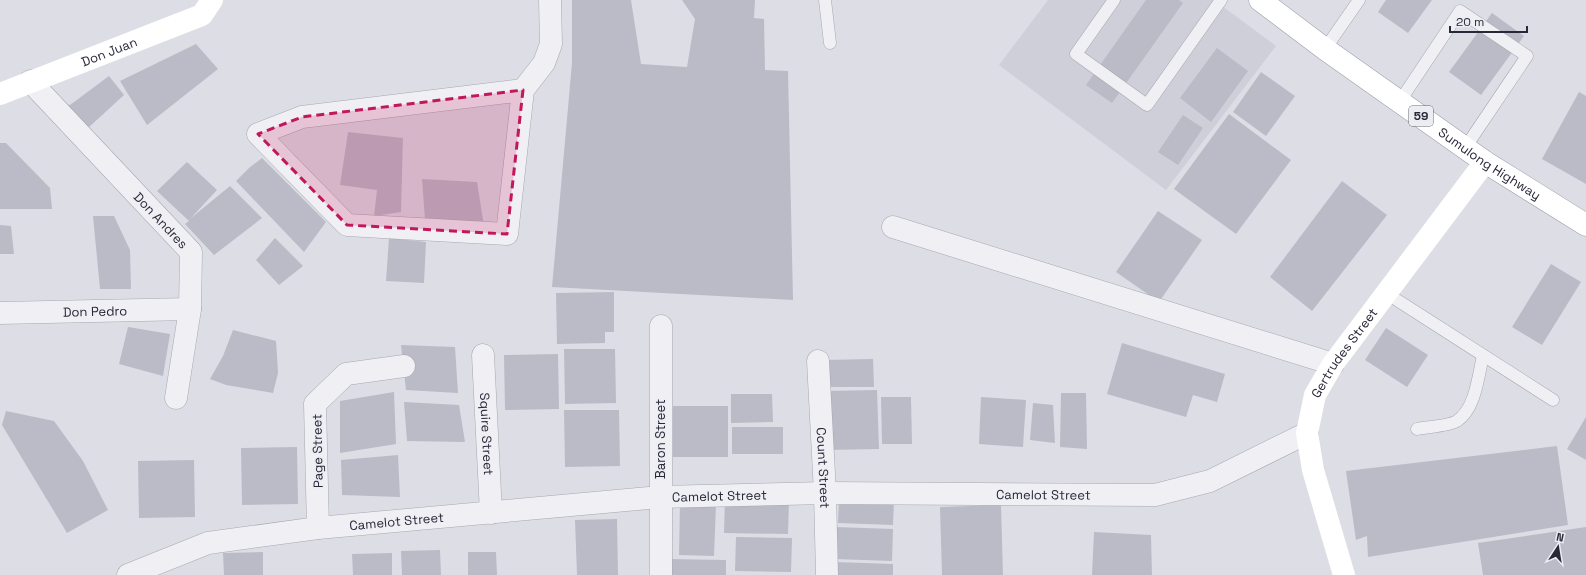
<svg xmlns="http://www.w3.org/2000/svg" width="1586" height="575" font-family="'Space Grotesk',sans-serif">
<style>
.built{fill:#cfcfd9}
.building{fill:#bbbbc7}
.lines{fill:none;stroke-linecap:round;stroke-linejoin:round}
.lane-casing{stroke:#a7a7b1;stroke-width:13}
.street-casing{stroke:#a7a7b1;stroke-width:23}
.primary-casing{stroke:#9e9eaf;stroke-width:23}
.lane{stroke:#efeff4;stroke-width:12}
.street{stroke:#efeff4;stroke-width:22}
.secondary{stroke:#fff;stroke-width:22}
.primary{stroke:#fff;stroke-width:22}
.marked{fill:#c2185b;fill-opacity:0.2;stroke:#c2185b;stroke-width:3;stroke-dasharray:8 5;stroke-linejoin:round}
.labels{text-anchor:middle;stroke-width:3;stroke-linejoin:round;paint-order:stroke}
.shield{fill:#ececf3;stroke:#636371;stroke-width:1}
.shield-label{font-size:12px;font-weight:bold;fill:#282839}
.street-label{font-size:13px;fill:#282839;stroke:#ececf3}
</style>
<rect width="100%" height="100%" fill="#dddde5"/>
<polygon class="built" points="1048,0 1214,0 1276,46 1166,190 999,65"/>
<g class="building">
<polygon points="572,0 631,0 641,64 687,67 695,19 682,0 755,0 754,18 764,19 765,70 788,71 793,300 552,287 572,63"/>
<polygon points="1146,0 1179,0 1183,3 1112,103 1086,85"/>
<polygon points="1386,0 1432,0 1408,33 1378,12"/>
<polygon points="1492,13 1524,36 1481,95 1449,72"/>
<polygon points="196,44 218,69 147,125 120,81"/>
<polygon points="1217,48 1248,71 1211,122 1180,98"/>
<polygon points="1261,72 1295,96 1266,136 1233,112"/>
<polygon points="109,76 124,95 88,128 61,103 70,105"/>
<polygon points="1579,92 1586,96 1586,184 1542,159"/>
<polygon points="1229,114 1291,160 1236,234 1174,189"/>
<polygon points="1183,115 1203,128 1178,165 1158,152"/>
<polygon points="348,132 403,138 401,212 374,216 377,190 340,185"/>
<polygon points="0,143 6,143 50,188 52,209 0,209"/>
<polygon points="262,158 326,222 304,252 236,181 249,168"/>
<polygon points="187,162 217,190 191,218 230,186 262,218 214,255 185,224 189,221 157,191"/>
<polygon points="422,179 477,182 484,226 425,220"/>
<polygon points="1342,181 1387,215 1312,311 1270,277"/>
<polygon points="1158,211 1202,240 1159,302 1116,272"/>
<polygon points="93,216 114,216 130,250 131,289 100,289"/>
<polygon points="0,225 11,226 14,254 0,254"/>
<polygon points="275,238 303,266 279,285 256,260"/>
<polygon points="389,238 426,242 424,283 386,281"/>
<polygon points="1551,264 1581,282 1542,345 1512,327"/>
<polygon points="614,292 614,332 605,332 605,343 557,344 556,293"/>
<polygon points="128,327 170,334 163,376 119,364"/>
<polygon points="1386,328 1428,355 1407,387 1365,360"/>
<polygon points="233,330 276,341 278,373 273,393 226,385 210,379 223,356"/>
<polygon points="1122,343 1225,374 1217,402 1193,395 1186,417 1107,394"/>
<polygon points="401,345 455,347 458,393 406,390"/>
<polygon points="564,349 615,349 616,403 565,404"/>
<polygon points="558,354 559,409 505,410 504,355"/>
<polygon points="873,359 874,387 824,387 823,360"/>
<polygon points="877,390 879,449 826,450 825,391"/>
<polygon points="394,392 396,444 340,453 340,401"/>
<polygon points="1061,393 1086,393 1087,449 1060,447"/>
<polygon points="731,394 772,394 773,422 731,423"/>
<polygon points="881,397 911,397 912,444 882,444"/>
<polygon points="981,397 1026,400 1023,447 979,444"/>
<polygon points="404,402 459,405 465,442 407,441"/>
<polygon points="1033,403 1053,405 1055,443 1030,440"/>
<rect x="673" y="406" width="55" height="51"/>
<polygon points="564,410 619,410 620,466 565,467"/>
<polygon points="6,411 54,421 83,461 108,510 67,533 2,425"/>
<polygon points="1586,417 1586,460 1567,449"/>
<rect x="732" y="427" width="51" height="27"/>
<polygon points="1557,446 1568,525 1368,557 1367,536 1356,540 1346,471"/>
<polygon points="297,447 298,504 242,505 241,448"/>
<polygon points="398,455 400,497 342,495 341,460"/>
<polygon points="194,460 195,517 139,518 138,461"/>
<polygon points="725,498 789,500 788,534 724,533"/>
<polygon points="839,498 894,499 893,525 838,523"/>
<polygon points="680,503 716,504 714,556 679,555"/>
<polygon points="1001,505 1003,575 942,575 940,507"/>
<polygon points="617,519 618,575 577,575 575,520"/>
<polygon points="835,527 893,529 892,561 834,559"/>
<polygon points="1586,527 1586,575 1483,575 1478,543"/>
<polygon points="1094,532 1151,535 1152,575 1092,575"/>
<polygon points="736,537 792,538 791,572 735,571"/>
<polygon points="440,550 441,575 402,575 401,551"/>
<polygon points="263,552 263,575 224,575 223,553"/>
<polygon points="468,552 496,552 497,575 468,575"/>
<polygon points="392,553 392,575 353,575 352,554"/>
<polygon points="664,559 726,560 726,575 664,575"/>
<polygon points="835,562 893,564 893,575 834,575"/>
</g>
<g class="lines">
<defs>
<g id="lane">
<polyline points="825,0 830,43"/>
<polyline points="1114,0 1076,54 1147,105 1221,0"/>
<polyline points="1325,49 1359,0"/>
<polyline points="1400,101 1460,11 1527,56 1465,148"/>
<polyline points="1386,293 1553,400"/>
<path d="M1417 429C1427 427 1449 426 1457 421 1476 408 1478 376 1483 356"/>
</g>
<g id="street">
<path id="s1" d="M30 81 191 252 190 309 176 398"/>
<polyline points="523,90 507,234 347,225 258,134 302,117 523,90 544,63 551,44 550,0"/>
<polyline points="893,227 1333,364"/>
<path id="s2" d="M0 313 190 309"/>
<polyline points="661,326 661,575"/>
<path id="s3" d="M483 355 491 513"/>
<path id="s4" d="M818 361 825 493 827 575"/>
<polyline points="318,528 315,404 346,374 404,366"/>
<path id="s5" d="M128 575 208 543 318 528 660 497 825 493 1155 495 1210 481 1307 433"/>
</g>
<g id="primary">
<path id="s8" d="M1260 0 1325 49 1485 162 1586 225"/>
</g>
</defs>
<use href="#lane" class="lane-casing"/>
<use href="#street" class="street-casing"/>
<use href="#primary" class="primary-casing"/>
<use href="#lane" class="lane"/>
<use href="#street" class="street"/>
<g class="secondary">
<path id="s6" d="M0 94 202 15 212 0"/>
<path id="s7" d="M1344 575 1313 470 1307 433 1315 395 1333 364 1485 162"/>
</g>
<use href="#primary" class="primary"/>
</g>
<path class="marked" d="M523 90 507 234 347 225 258 134 302 117Z"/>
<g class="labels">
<rect class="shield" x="1409" y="106" width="24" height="20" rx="3"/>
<g class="shield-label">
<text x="1421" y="120">59</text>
</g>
<g class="street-label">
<text dy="5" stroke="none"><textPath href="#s6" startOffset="117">Don Juan</textPath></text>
<text dy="5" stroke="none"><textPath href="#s8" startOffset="282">Sumulong Highway</textPath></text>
<text dy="5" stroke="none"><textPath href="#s1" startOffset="191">Don Andres</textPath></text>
<text dy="5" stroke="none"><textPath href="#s2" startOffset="95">Don Pedro</textPath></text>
<text dy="5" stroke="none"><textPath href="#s7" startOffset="237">Gertrudes Street</textPath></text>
<text dy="5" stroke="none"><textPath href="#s3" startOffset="79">Squire Street</textPath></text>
<text transform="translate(660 439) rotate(-90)" y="5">Baron Street</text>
<text transform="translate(317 451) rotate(-91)" y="5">Page Street</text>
<text dy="5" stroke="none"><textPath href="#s4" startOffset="107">Count Street</textPath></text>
<text dy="5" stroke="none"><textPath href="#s5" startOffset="924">Camelot Street</textPath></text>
<text dy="5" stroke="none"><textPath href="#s5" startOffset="600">Camelot Street</textPath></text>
<text dy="5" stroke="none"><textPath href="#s5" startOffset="276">Camelot Street</textPath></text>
</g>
</g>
<g transform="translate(1558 547) rotate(12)" stroke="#ececf3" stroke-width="3" paint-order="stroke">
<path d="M0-3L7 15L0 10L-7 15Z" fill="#282839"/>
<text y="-6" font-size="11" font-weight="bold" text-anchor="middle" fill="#282839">N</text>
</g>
<path d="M1450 26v6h77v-6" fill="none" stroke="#282839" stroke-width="2"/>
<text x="1456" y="26" font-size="12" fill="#282839" stroke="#ececf3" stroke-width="3" paint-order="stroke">20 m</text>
</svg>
